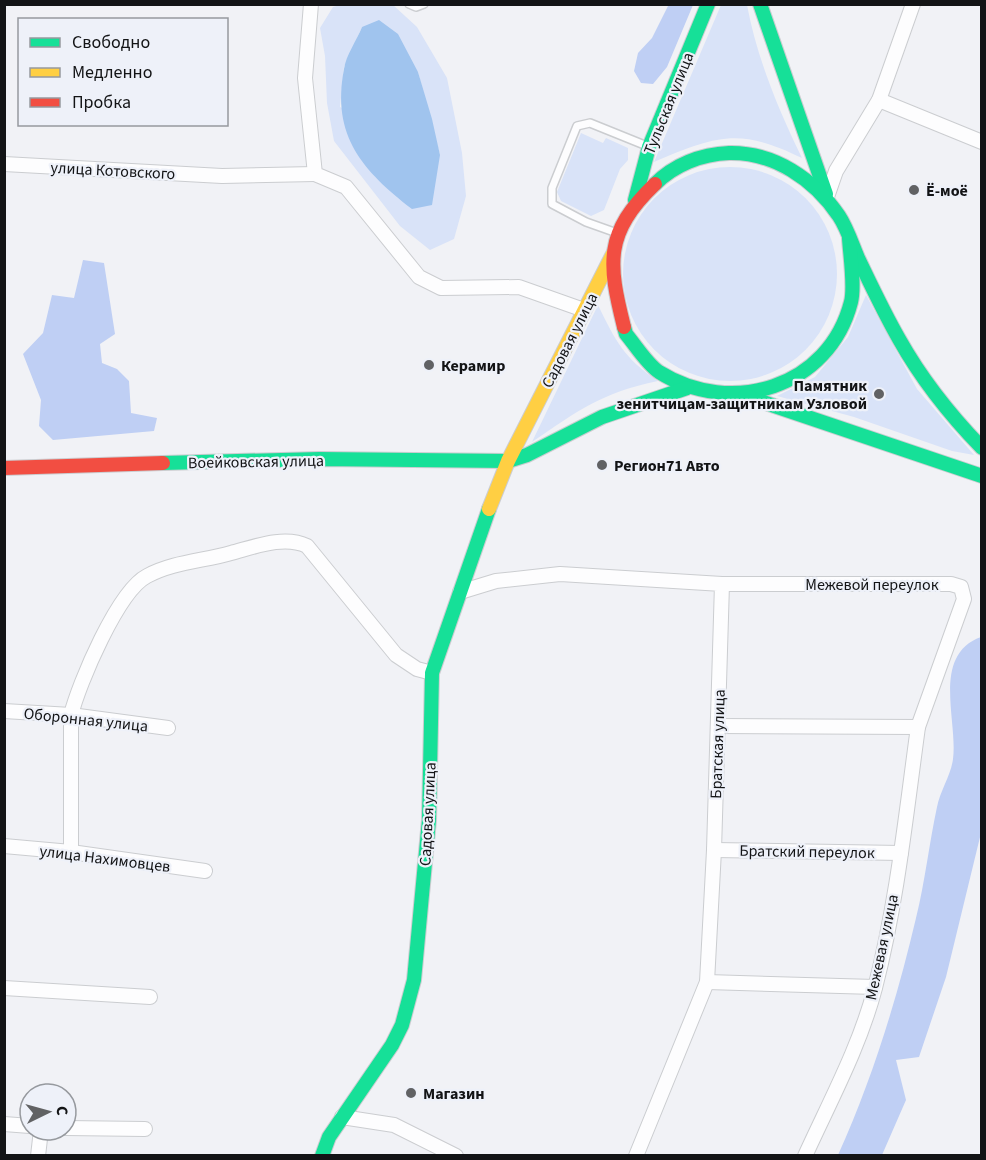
<svg xmlns="http://www.w3.org/2000/svg" width="986" height="1160" font-family="'Source Sans 3',sans-serif">
<style>
.green{fill:#d9e3f8;fill-rule:evenodd}
.forest{fill:#bfcff4}
.water{fill:#a0c4ee}
.lines{fill:none;stroke-linecap:round;stroke-linejoin:round}
.lane-casing{stroke:#cbcdd0;stroke-width:10}
.street-casing{stroke:#cbcdd0;stroke-width:16}
.fast-casing{stroke:#cbcdd0;stroke-width:16}
.slow-casing{stroke:#cbcdd0;stroke-width:16}
.jam-casing{stroke:#cbcdd0;stroke-width:16}
.lane{stroke:#fdfdfe;stroke-width:7}
.street{stroke:#fdfdfe;stroke-width:14}
.fast{stroke:#16e098;stroke-width:14}
.slow{stroke:#ffcf43;stroke-width:14}
.jam{stroke:#f24e42;stroke-width:14}
.poi-dot{fill:#616264;stroke:#eef1f9;stroke-width:2}
.labels{text-anchor:middle;stroke-width:4.5;stroke-linejoin:round;paint-order:stroke}
.street-label{font-size:16px;fill:#131416;stroke:#eef1f9}
.poi-label{font-size:16px;font-weight:bold;fill:#131416;stroke:#eef1f9;text-anchor:start}
</style>
<rect width="100%" height="100%" fill="#f1f2f6"/>
<g class="green">
<path d="M343 4 393 5 417 27 447 78 462 153 466 196 454 239 430 250 400 226 334 141 327 103 325 56 320 28 333 7ZM362 27 418 72 440 155 340 107 344 67Z"/>
<path d="M721 5H747C757 58 778 109 802 158 739 127 716 136 654 162Z"/>
<polygon points="581,133 603,143 606,138 628,148 628,160 620,169 604,210 591,216 561,201 557,192"/>
<circle cx="730" cy="274" r="107"/>
<polygon points="866,295 917,389 974,455 952,451 854,417 777,396 815,377 848,337"/>
<path d="M598 305C616 342 624 358 658 381 601 393 579 410 532 442Z"/>
</g>
<g class="forest">
<polygon points="669,4 693,5 667,67 653,84 641,83 634,71 638,53 652,38"/>
<polygon points="83,260 104,263 115,334 100,344 102,363 117,369 129,381 131,413 157,418 154,431 53,440 39,426 41,400 23,354 43,333 52,295 74,298"/>
<path d="M981 637V833L946 977 919 1057 896 1060 906 1100 882 1155H838C872 1080 897 999 916 918 925 882 929 844 937 807 940 791 951 775 953 759 958 721 931 655 981 637Z"/>
</g>
<path class="water" d="M379 20 398 34 418 72 432 119 440 155 432 205 412 209C363 171 331 136 344 69 346 55 357 40 362 27Z"/>
<g class="lines">
<defs>
<g id="lane">
<polyline points="409,4 416,7 424,4"/>
<polyline points="617,233 586,222 552,204 552,188 577,126 590,123 647,146"/>
</g>
<g id="street">
<polyline points="311,4 305,78 315,174 346,187 419,277 441,288 519,287 584,310"/>
<polyline points="879,100 982,142"/>
<polyline points="4,164 222,176 315,174"/>
<polyline points="827,197 836,171 879,100 913,4"/>
<polyline points="460,592 496,581 560,574 722,584 714,850 707,982 636,1156"/>
<polyline points="4,711 71,715 168,728"/>
<polyline points="718,726 918,727 964,599 961,587 951,584 722,584"/>
<polyline points="4,846 71,852 205,871"/>
<polyline points="714,850 901,853"/>
<path d="M71 852V715C79 683 118 591 147 576 173 562 203 561 231 553 254 547 284 535 307 546L396 655 417 669 432 673"/>
<polyline points="707,982 875,987"/>
<polyline points="4,988 150,997"/>
<polyline points="342,1117 394,1125 456,1156"/>
<polyline points="4,1124 30,1126"/>
<polyline points="66,1128 145,1129"/>
<polyline points="38,1156 41,1130"/>
<path d="M805 1156C830 1101 860 1046 875 988 897 903 906 814 918 727"/>
</g>
<g id="fast">
<polyline points="760,4 826,194"/>
<path d="M655 184C674 165 701 154 729 153 774 152 814 179 839 216 847 228 852 244 858 258 871 285 884 313 899 339 922 380 950 415 982 448"/>
<polyline points="635,200 649,147 708,4"/>
<path d="M624 327 626 334C636 346 647 364 659 372 731 417 829 388 851 302 855 286 850 255 849 238"/>
<polyline points="745,396 982,476"/>
<polyline points="163,463 319,459 508,461 527,455 602,417 687,388"/>
<polyline points="322,1156 329,1137 392,1045 402,1025 414,980 429,820 432,673 489,509"/>
</g>
<polyline id="slow" points="489,509 508,461 613,254"/>
<g id="jam">
<path d="M624 327C608 263 604 233 655 184"/>
<polyline points="4,468 163,463"/>
</g>
</defs>
<use href="#lane" class="lane-casing"/>
<use href="#street" class="street-casing"/>
<use href="#fast" class="fast-casing"/>
<use href="#slow" class="slow-casing"/>
<use href="#jam" class="jam-casing"/>
<use href="#lane" class="lane"/>
<use href="#street" class="street"/>
<use href="#fast" class="fast"/>
<use href="#slow" class="slow"/>
<use href="#jam" class="jam"/>
</g>
<g class="poi-dot">
<circle cx="914" cy="190" r="6"/>
<circle cx="429" cy="365" r="6"/>
<circle cx="879" cy="394" r="6"/>
<circle cx="602" cy="465" r="6"/>
<circle cx="411" cy="1093" r="6"/>
</g>
<g class="labels">
<g class="street-label">
<text transform="translate(668 103) rotate(-68)" y="6">Тульская улица</text>
<text transform="translate(113 170) rotate(3)" y="6">улица Котовского</text>
<text transform="translate(569 340) rotate(-63)" y="6">Садовая улица</text>
<text transform="translate(256 461) rotate(-1)" y="6">Воейковская улица</text>
<text x="872" y="590">Межевой переулок</text>
<text transform="translate(86 719) rotate(6)" y="6">Оборонная улица</text>
<text transform="translate(717 744) rotate(-88)" y="6">Братская улица</text>
<text transform="translate(427 814) rotate(-87)" y="6">Садовая улица</text>
<text transform="translate(807 851) rotate(1)" y="6">Братский переулок</text>
<text transform="translate(105 858) rotate(7)" y="6">улица Нахимовцев</text>
<text transform="translate(881 947) rotate(-78)" y="6">Межевая улица</text>
</g>
<g class="poi-label">
<text x="926" y="196">Ё-моё</text>
<text x="441" y="371">Керамир</text>
<text x="867" y="391" text-anchor="end">Памятник<tspan x="867" dy="18">зенитчицам-защитникам Узловой</tspan></text>
<text x="614" y="471">Регион71 Авто</text>
<text x="423" y="1099">Магазин</text>
</g>
</g>
<rect width="986" height="1160" fill="none" stroke="#131416" stroke-width="12"/>
<rect x="18" y="18" width="210" height="108" fill="#eef1f9" stroke="#96999e" stroke-width="1.5"/>
<rect x="30" y="38" width="30" height="9" fill="#16e098" stroke="#96999e" stroke-width="1.5"/>
<text x="72" y="48" font-size="18" fill="#131416">Свободно</text>
<rect x="30" y="68" width="30" height="9" fill="#ffcf43" stroke="#96999e" stroke-width="1.5"/>
<text x="72" y="78" font-size="18" fill="#131416">Медленно</text>
<rect x="30" y="98" width="30" height="9" fill="#f24e42" stroke="#96999e" stroke-width="1.5"/>
<text x="72" y="108" font-size="18" fill="#131416">Пробка</text>
<g transform="translate(48 1112) rotate(85)"><circle r="28" fill="#eef1f9" stroke="#96999e" stroke-width="1.5"/>
<path d="M0-4.5L10 22L0 15L-10 22Z" fill="#616264"/>
<text y="-9" font-size="16" font-weight="bold" text-anchor="middle" fill="#131416">С</text>
</g>
</svg>
